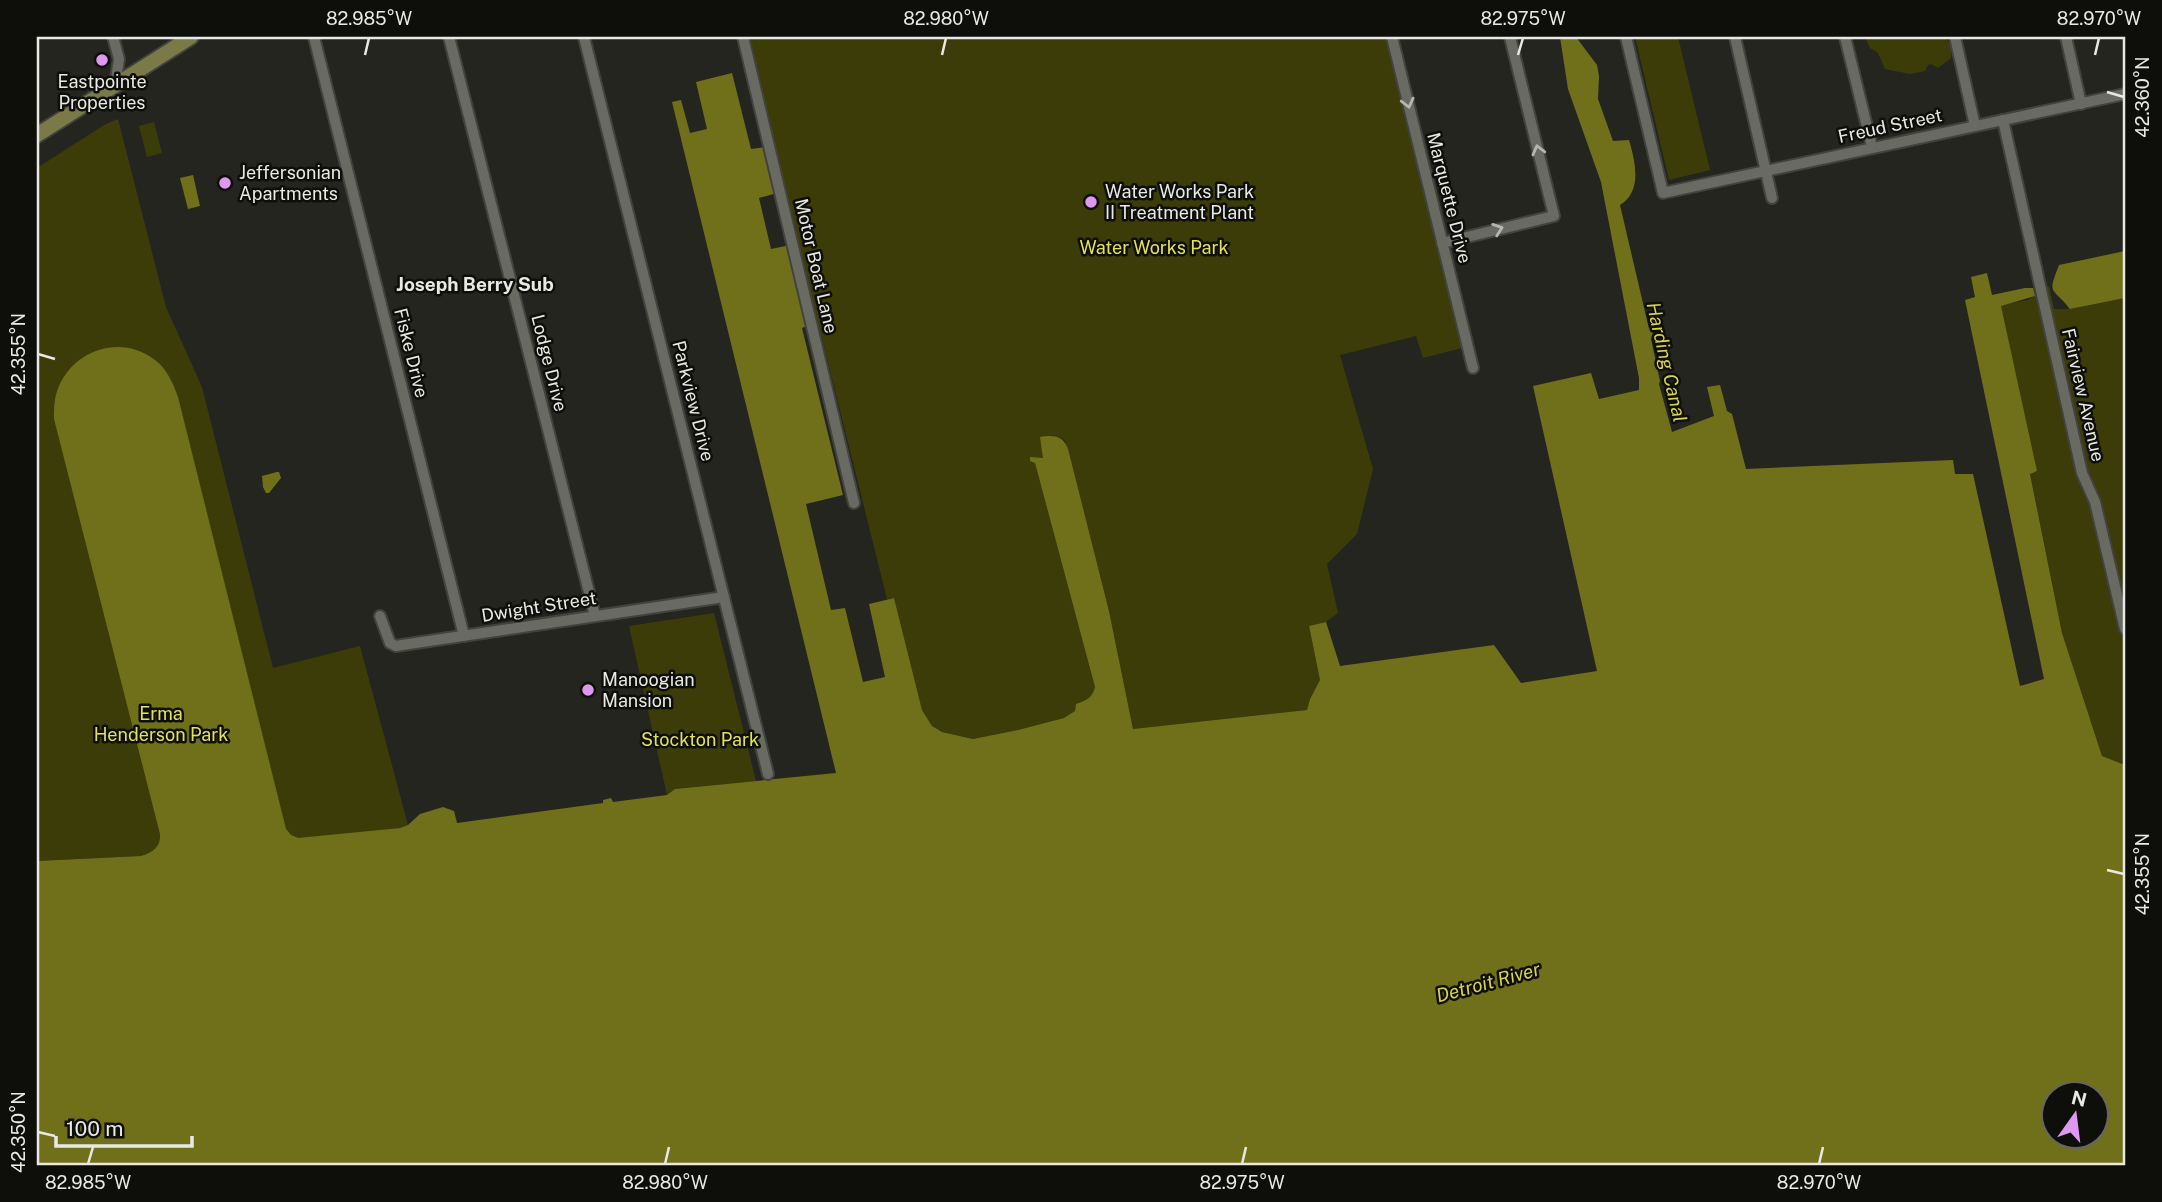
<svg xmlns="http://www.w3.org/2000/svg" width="2162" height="1202" font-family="'Public Sans',sans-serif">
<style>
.green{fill:#3c3c09}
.water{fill:#71701a;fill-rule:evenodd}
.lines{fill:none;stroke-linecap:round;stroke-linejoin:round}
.minor-casing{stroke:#42433e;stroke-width:14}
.major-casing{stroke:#42433e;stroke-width:18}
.minor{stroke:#696a62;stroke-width:10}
.major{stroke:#7a7a48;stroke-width:14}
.oneway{stroke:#b5b6b0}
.ticks{fill:none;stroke:#e8e9e4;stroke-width:2.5}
.poi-dot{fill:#de98f2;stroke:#0e0e0b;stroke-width:2.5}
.labels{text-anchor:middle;stroke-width:5;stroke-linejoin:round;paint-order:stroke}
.poi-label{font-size:18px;fill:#e8e9e4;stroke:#0e0e0b;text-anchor:start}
.street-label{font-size:18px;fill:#e8e9e4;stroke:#0e0e0b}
.park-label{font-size:18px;fill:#e3e255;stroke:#0e0e0b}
.neighbourhood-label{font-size:19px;font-weight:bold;fill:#e8e9e4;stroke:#0e0e0b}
.water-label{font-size:19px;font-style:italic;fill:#d7d546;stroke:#0e0e0b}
.neatline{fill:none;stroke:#e8e9e4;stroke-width:2.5}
.ticks-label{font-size:18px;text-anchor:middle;fill:#e8e9e4}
</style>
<rect width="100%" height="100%" fill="#25251f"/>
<g class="green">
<path d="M747 37H1386L1462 348 1423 358 1416 336 1340 355 1373 469 1357 534 1327 564 1338 613 1326 622 1309 626 1320 680 1310 699 1307 710 1133 729 1109 611 1065 441 1061 438 1052 435 1044 458 1035 463 1095 687C1092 698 1087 700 1076 704L1075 711 1064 718 1018 730 973 739 942 732 932 726 922 710 894 598 887 599Z"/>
<polygon points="1635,37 1678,37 1710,170 1669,180"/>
<path d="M1865 37H1944C1951 43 1952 48 1951 58L1938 68 1931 64 1928 65 1925 71 1910 74 1885 69 1878 53 1870 48Z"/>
<polygon points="118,119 166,307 202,387 273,668 360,646 408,825 400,828 141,856 37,861 37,168 104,125"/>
<polygon points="154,122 162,153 147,157 139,126"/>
<polygon points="2049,286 2054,309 2070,309 2125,298 2125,765 2102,756 2062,633 2030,473 2037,471 2000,305 2027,300 2035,296 2033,288"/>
<polygon points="714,613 756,781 675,789 667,795 629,626"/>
</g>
<g class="water">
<path d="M1560 37H1576L1597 65 1599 76 1598 99 1613 141 1629 140C1635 161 1643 191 1620 205L1649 329 1652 324 1655 325 1651 339 1660 381 1659 384 1672 432 1714 416 1707 387 1720 385 1727 411 1732 414 1746 469 1953 460 1955 474H1973L2020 686 2044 679 1965 300 1975 297 1971 277 1987 273 1992 295 2025 288H2033L2035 296 2001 306 2037 471 2030 474 2062 633 2102 756 2125 765V1165H37V861L141 856C153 852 161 847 160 834L54 419C54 408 54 397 59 386 75 349 122 334 155 360 167 369 173 383 178 397L286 829 291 835 298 838 400 828 408 825 420 814 443 807 454 811 457 823 603 803V800L611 798 613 802 667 795 675 789 836 773 672 102 681 100 690 133 707 129 696 82 732 73 751 149 765 147 777 193 759 198 771 249 790 245 810 325 802 328 843 495 806 504 831 610 845 608 863 682 885 677 869 604 894 598 922 710 932 726 942 732 973 739 1018 730 1064 718 1075 711 1076 704C1087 700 1092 698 1095 687L1035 463 1030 461V457L1043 458 1040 437C1054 435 1063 435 1068 449L1109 611 1133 729 1307 710 1310 699 1320 680 1309 626 1326 622 1340 666 1494 645 1521 683 1597 671 1533 386 1591 373 1599 399 1639 390V378L1601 182 1568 89ZM2054 1094H2096V1136H2054Z"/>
<polygon points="193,175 200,206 188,209 180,178"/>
<path d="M2125 251V298L2070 309C2052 286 2047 296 2059 265Z"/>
<polygon points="277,472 279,472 281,478 269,493 266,493 263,487 262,476"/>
</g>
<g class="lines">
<defs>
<g id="minor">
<polyline points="113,37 119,59 115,85"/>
<polyline points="314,37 464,636"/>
<polyline points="449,37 595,616"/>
<polyline points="584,37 768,774"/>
<polyline points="743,37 854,503"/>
<polyline points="1392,37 1473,368"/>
<polyline points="1626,37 1663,193 2125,94"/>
<polyline points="1735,37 1772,198"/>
<polyline points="1845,37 1872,147"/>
<polyline points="1955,37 1975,126"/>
<polyline points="2066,37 2081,104"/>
<polyline points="2003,120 2082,473 2095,502 2125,629"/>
<polyline points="1442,243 1554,216 1510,37"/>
<polyline points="380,616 390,643 396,646 402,645 724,597"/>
</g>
<polyline id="major" points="37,135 191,37"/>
</defs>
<use href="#minor" class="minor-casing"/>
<use href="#major" class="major-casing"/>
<use href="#minor" class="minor"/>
<use href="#major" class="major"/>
</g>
<defs><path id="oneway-chevron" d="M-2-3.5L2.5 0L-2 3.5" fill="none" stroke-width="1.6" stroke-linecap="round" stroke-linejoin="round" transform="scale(1.75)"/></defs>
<g class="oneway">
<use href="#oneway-chevron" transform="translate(1408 103) rotate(76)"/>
<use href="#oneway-chevron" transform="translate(1538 150) rotate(-104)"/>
<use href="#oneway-chevron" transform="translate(1498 229) rotate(-19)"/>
</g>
<path class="ticks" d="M365 55 369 38M942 55 946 38M1518 55 1523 38M2095 55 2099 38M2107 92 2124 97M38 354 55 359M2107 870 2124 874M38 1132 55 1136M88 1164 93 1147M665 1164 669 1147M1242 1164 1246 1147M1819 1164 1823 1147"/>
<g class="poi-dot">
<circle cx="102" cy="60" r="7"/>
<circle cx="225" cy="183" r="7"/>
<circle cx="1091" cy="202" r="7"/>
<circle cx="588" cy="690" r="7"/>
</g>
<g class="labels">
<g class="poi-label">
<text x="102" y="88" text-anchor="middle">Eastpointe<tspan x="102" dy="21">Properties</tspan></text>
<text x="239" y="179">Jeffersonian<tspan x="239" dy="21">Apartments</tspan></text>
<text x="1105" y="198">Water Works Park<tspan x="1105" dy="21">II Treatment Plant</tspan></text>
<text x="602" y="686">Manoogian<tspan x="602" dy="21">Mansion</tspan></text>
</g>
<g class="street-label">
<text transform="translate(1890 126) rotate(-12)" y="6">Freud Street</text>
<text transform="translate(1449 198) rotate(76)" y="6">Marquette Drive</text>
<text transform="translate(816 266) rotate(77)" y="6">Motor Boat Lane</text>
<text transform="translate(411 353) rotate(76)" y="6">Fiske Drive</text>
<text transform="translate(549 363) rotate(76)" y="6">Lodge Drive</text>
<text transform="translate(2083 395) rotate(77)" y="6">Fairview Avenue</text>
<text transform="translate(693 401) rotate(76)" y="6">Parkview Drive</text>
<text transform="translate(539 607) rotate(-9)" y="6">Dwight Street</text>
</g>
<g class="park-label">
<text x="1154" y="254">Water Works Park</text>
<text x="161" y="720">Erma<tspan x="161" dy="21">Henderson Park</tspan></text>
<text x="700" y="746">Stockton Park</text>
</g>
<g class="neighbourhood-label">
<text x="475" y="291">Joseph Berry Sub</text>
</g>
<g class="water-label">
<text transform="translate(1667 362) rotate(77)" y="7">Harding Canal</text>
<text transform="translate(1488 982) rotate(-15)" y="7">Detroit River</text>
</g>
</g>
<rect width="2162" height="1202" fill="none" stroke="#0e0e0b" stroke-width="77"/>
<g transform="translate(2075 1115) rotate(14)"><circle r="33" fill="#0e0e0b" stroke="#656662" stroke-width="2"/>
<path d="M0-5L12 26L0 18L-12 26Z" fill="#de98f2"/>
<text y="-10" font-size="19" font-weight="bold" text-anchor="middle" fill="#e8e9e4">N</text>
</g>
<path d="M56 1136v10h136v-10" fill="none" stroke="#e8e9e4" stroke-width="3.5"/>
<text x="66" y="1136" font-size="21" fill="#e8e9e4" stroke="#0e0e0b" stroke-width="5" paint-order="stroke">100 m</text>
<rect x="38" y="38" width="2086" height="1126" class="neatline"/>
<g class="ticks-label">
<text x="369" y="25">82.985°W</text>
<text x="946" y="25">82.980°W</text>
<text x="1523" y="25">82.975°W</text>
<text x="2099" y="25">82.970°W</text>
<text transform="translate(2143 97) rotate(-90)" y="6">42.360°N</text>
<text transform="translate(19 354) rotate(-90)" y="6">42.355°N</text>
<text transform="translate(2143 874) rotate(-90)" y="6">42.355°N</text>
<text transform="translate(19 1132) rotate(-90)" y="6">42.350°N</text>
<text x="88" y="1189">82.985°W</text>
<text x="665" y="1189">82.980°W</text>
<text x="1242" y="1189">82.975°W</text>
<text x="1819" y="1189">82.970°W</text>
</g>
</svg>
